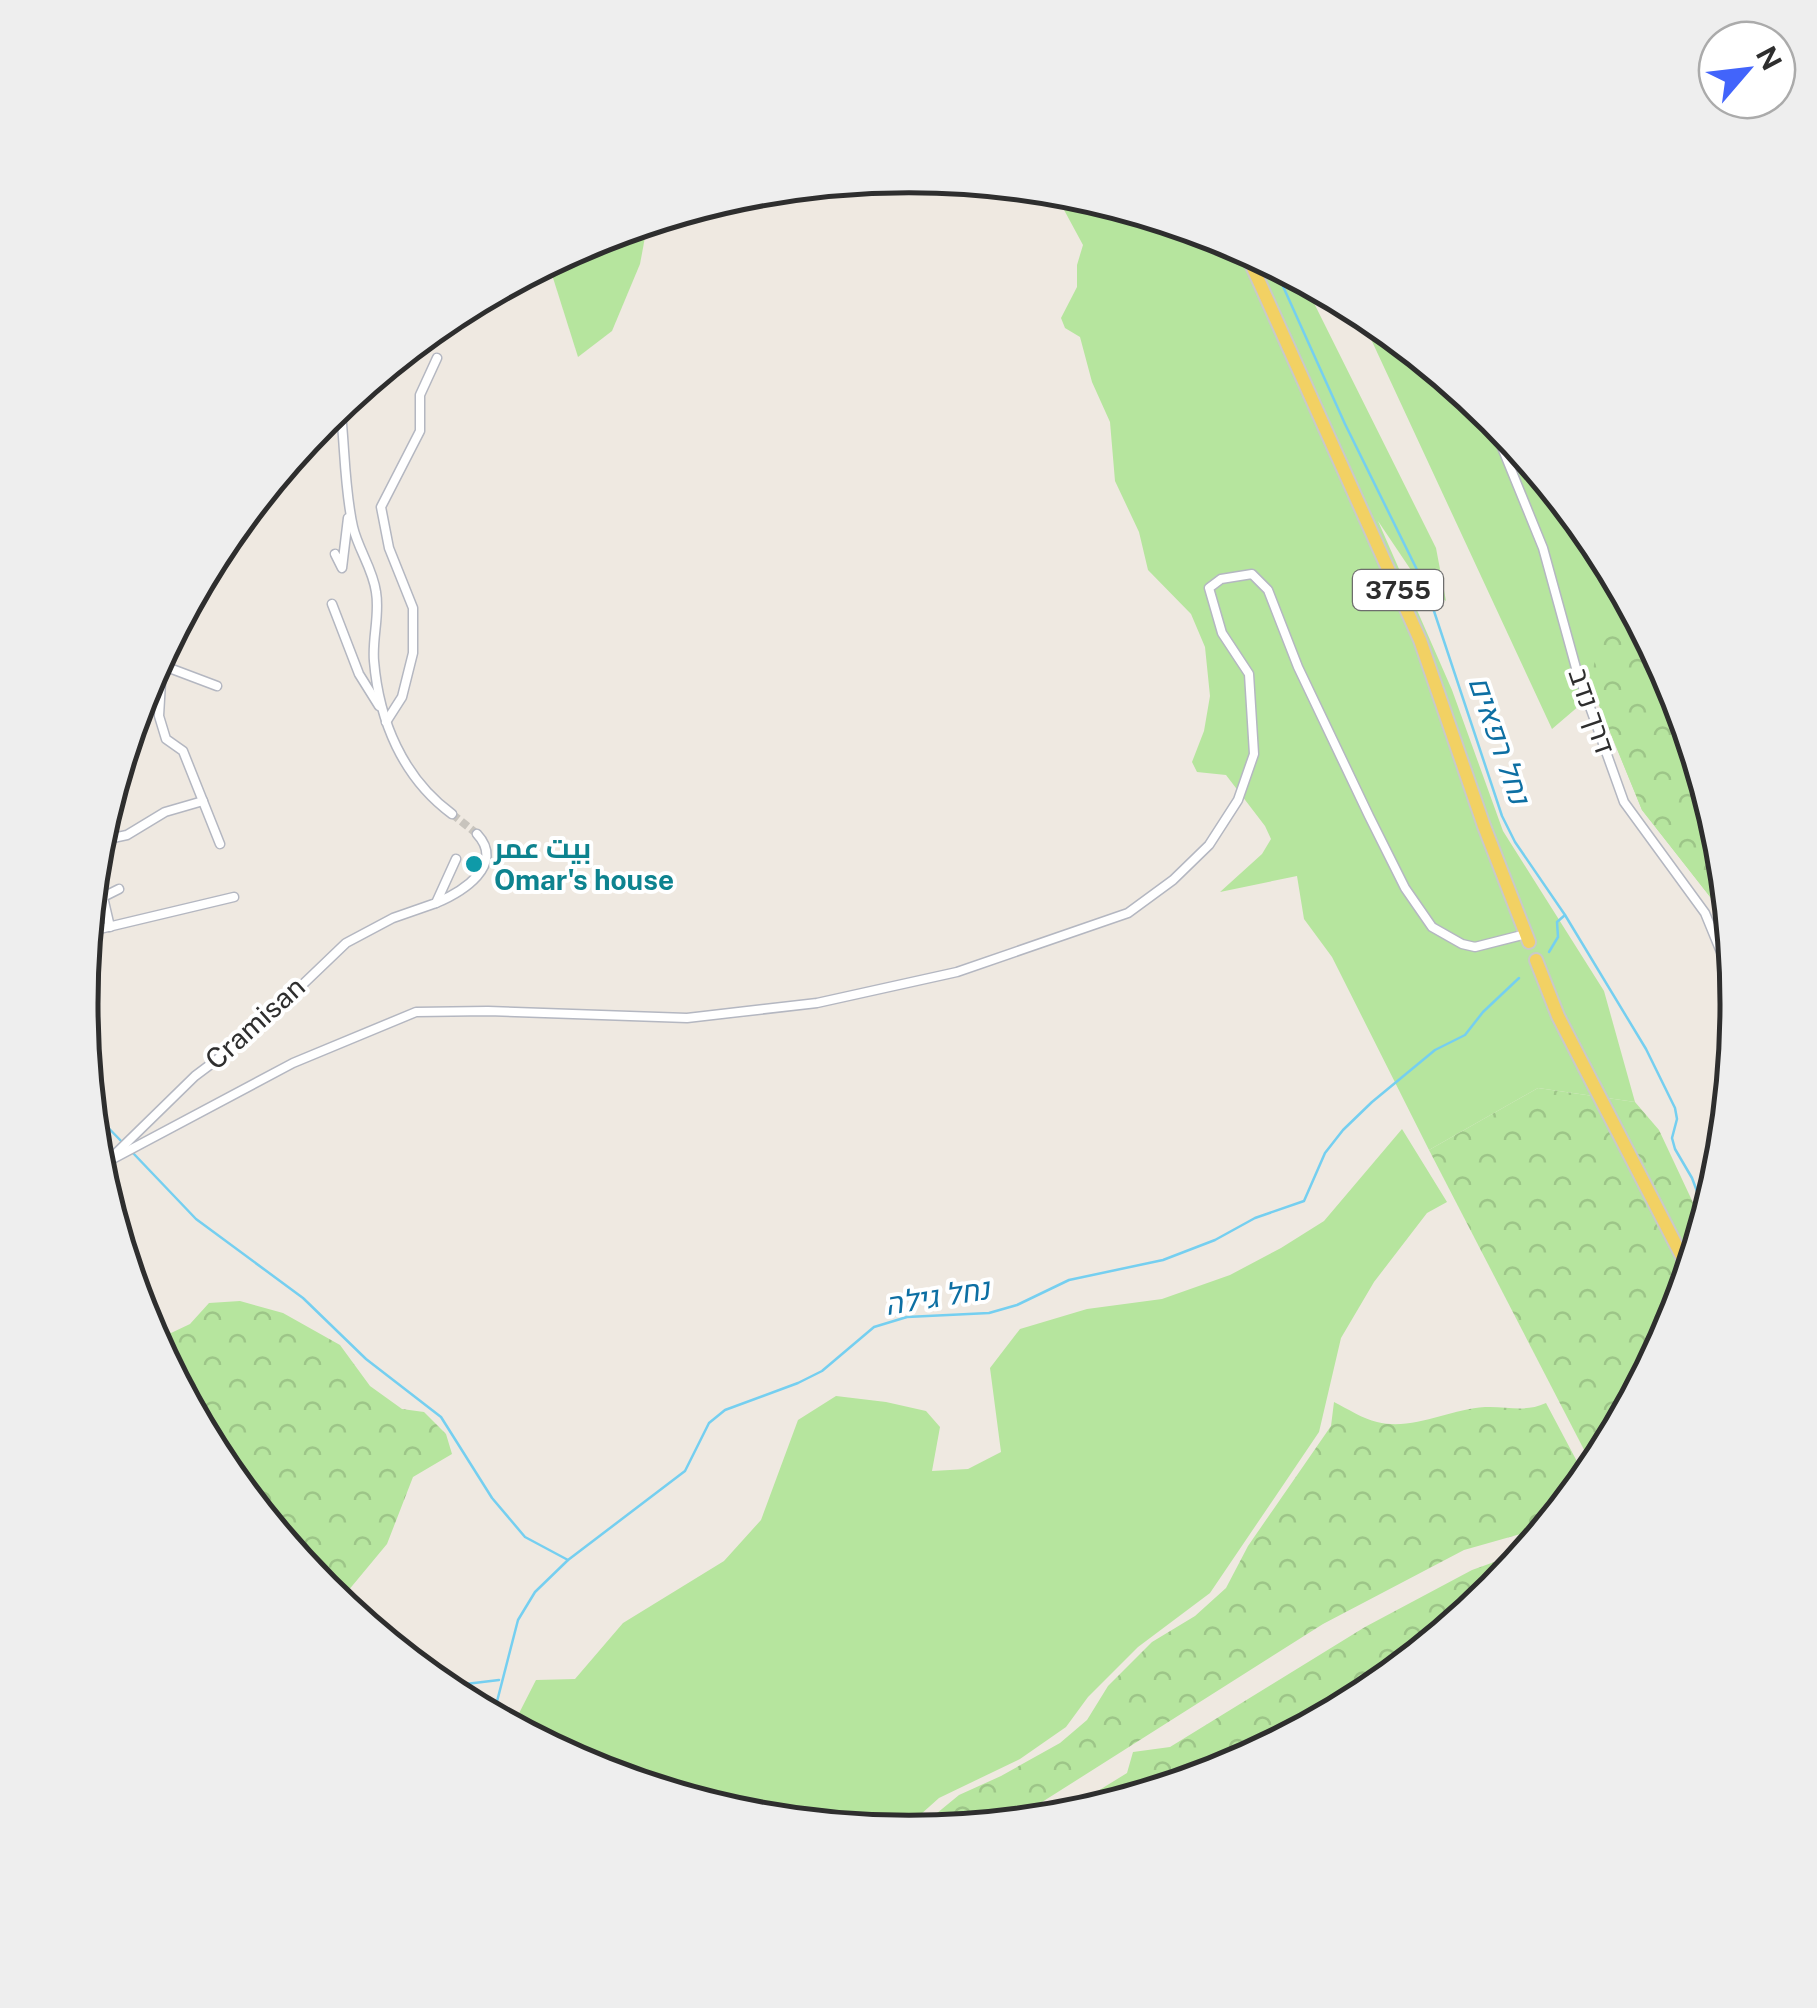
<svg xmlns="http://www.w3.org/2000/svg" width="1817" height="2008" font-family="'Public Sans',Cairo,Heebo,sans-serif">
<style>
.grass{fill:#b6e59e}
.forest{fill:url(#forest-crowns)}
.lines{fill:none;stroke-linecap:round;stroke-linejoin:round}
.stream{stroke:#75cff0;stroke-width:2.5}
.street-tunnel{stroke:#c8c4bd;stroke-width:8;stroke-dasharray:8 4;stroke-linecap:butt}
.street-casing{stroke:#b4b7c1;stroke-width:11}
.primary-casing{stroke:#c9c9c9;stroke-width:16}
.street{stroke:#fff;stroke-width:8}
.primary{stroke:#f2d163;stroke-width:12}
.culture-dot{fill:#0f9aa8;stroke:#fff;stroke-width:4}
.labels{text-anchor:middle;stroke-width:8;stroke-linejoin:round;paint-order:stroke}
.shield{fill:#fff;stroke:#6d6d6d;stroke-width:2.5}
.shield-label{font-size:25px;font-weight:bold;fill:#2e2e2e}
.street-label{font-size:28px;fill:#2e2e2e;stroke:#fff}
.culture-label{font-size:28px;font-weight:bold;fill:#0d838f;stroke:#fff;text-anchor:start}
.water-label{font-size:30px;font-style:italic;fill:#0d6fa3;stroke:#fff}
.rim{fill:none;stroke:#2e2e2e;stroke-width:5}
</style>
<defs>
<pattern id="forest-crowns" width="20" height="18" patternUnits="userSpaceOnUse" patternTransform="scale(2.5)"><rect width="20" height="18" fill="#b6e59e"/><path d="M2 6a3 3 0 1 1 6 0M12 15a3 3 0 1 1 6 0" fill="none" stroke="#9dc588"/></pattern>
</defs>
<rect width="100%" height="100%" fill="#efe9e1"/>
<g class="grass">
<polygon points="1060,191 1226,239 1302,279 1436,548 1446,601 1421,585 1378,521 1452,690 1503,831 1604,991 1635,1102 1538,1088 1429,1150 1332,957 1304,919 1297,876 1220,892 1262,854 1271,839 1265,826 1226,775 1197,772 1192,762 1204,731 1210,696 1205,647 1191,614 1148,570 1139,532 1115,481 1110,422 1092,382 1080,337 1065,328 1061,318 1077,287 1077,265 1083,245 1063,208"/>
<polygon points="648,221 640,264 612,331 578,357 548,262 592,238"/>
<polygon points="1357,309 1495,419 1598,544 1674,687 1721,843 1730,935 1711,898 1642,810 1594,693 1552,729"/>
<polygon points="1402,1129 1447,1202 1427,1213 1374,1282 1341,1338 1319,1432 1210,1593 1138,1647 1088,1697 1066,1727 1020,1759 939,1798 901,1832 746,1816 591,1769 512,1727 536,1680 575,1679 623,1623 724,1561 761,1520 798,1420 836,1396 886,1402 926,1411 940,1427 932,1471 968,1469 1001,1452 990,1368 1020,1329 1087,1309 1162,1299 1230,1275 1281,1248 1324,1221"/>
</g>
<g class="forest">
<path d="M1631 606 1674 687 1721 843 1730 935 1711 898 1642 810 1594 692C1587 655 1608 633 1631 606Z"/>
<polygon points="1538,1088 1635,1102 1659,1130 1703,1224 1674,1322 1594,1469 1429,1150"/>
<polygon points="131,1281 142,1303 171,1333 190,1324 209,1303 240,1301 283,1313 340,1345 370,1386 402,1409 424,1412 446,1434 452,1454 413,1477 387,1544 338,1603 322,1589 219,1464 143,1321"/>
<path d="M1334 1402C1348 1409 1363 1419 1377 1422 1413 1431 1449 1409 1485 1407 1508 1406 1524 1413 1546 1403L1581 1469 1543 1506 1524 1533 1464 1550 1323 1624 1009 1823 914 1832 959 1795 1001 1776 1060 1743 1087 1720 1108 1686 1152 1642 1195 1616 1226 1588 1248 1546 1331 1426Z"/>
<polygon points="1593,1470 1494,1590 1420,1651 1354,1688 1305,1727 1223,1770 1070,1817 1054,1818 1127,1773 1133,1752 1170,1747 1365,1627 1472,1570 1522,1552 1549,1505"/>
</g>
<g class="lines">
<g class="stream">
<polyline points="1273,264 1345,424 1427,590 1502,816 1515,842 1565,915 1646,1049 1675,1108 1677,1119 1672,1138 1675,1149 1692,1178 1706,1215"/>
<polyline points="1549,952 1558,937 1557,922 1565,915"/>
<polyline points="90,1109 124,1144"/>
<polyline points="133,1153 196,1219 303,1298 366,1359 441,1417 492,1498 525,1537 568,1560"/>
<polyline points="441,1687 499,1680"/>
<polyline points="493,1717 518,1620 535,1592 568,1560 685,1471 709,1423 725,1410 798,1383 822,1371 874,1327 907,1317 989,1313 1017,1305 1069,1280 1163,1260 1215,1240 1255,1218 1304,1201 1325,1153 1343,1130 1372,1102 1435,1050 1465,1035 1483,1012 1519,978"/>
</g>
<polyline class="street-tunnel" points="452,814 477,834"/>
<defs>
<g id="street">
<path d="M340 404C345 444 344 487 353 527 358 549 373 569 376 592 380 615 372 638 374 661 379 721 403 778 452 814"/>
<polyline points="1488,413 1543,548 1576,668 1624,802 1705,913 1735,986"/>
<polyline points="335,554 342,568 348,518"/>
<polyline points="332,604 359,674 379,706"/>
<polyline points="156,663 217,686"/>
<polyline points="162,664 159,716 166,739 183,751 220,844"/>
<polyline points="386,722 402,697 413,653 413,608 389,548 381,507 420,431 420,395 437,358"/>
<polyline points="100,830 113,838 127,835 165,812 203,801"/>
<path d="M436 903C462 892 506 865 477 834"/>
<polyline points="110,927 103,897 119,889"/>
<polyline points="87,932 234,897"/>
<polyline points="107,1162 293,1063 416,1012 488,1011 687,1018 817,1003 957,972 1128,913 1173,880 1209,845 1238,800 1254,754 1249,674 1222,633 1209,588 1221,579 1252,574 1268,590 1298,667 1369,816 1405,888 1432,927 1462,944 1475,947 1526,934"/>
<polyline points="99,1176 107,1162 195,1076 251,1034 346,943 393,918 436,903 456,859"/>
</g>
<g id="primary">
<polyline points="1244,248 1420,640 1484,826 1529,942"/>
<polyline points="1536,960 1558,1016 1689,1270"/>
</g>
</defs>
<use href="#street" class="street-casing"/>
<use href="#primary" class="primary-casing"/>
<use href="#street" class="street"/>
<use href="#primary" class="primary"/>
</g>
<circle class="culture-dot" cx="474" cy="864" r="10"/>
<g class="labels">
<rect class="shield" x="1353" y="570" width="90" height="40" rx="8"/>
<g class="shield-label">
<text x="1398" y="599">3755</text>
</g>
<g class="street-label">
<text transform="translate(1592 711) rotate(71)" y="10">דרך נדב</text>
<text transform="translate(255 1023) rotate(-42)" y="10">Cramisan</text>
</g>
<g class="culture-label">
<text x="494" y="858">بيت عمر<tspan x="494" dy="32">Omar's house</tspan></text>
</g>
<g class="water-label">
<text transform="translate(1499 740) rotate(71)" y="10">נחל רפאים</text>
<text transform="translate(937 1297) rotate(-9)" y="10">נחל גילה</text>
</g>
</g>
<path d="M0 0H1817V2008H0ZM98 1004a811 811 0 1 1 1622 0a811 811 0 1 1-1622 0Z" fill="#eee" fill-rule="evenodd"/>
<path class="rim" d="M98 1004a811 811 0 1 1 1622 0a811 811 0 1 1-1622 0Z"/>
<g transform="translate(1747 70) rotate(62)"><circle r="48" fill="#ffffff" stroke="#ababab" stroke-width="2.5"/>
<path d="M0-8L18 38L0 25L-18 38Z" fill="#4264fb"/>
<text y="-15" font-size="28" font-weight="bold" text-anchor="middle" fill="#2e2e2e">N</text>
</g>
</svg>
